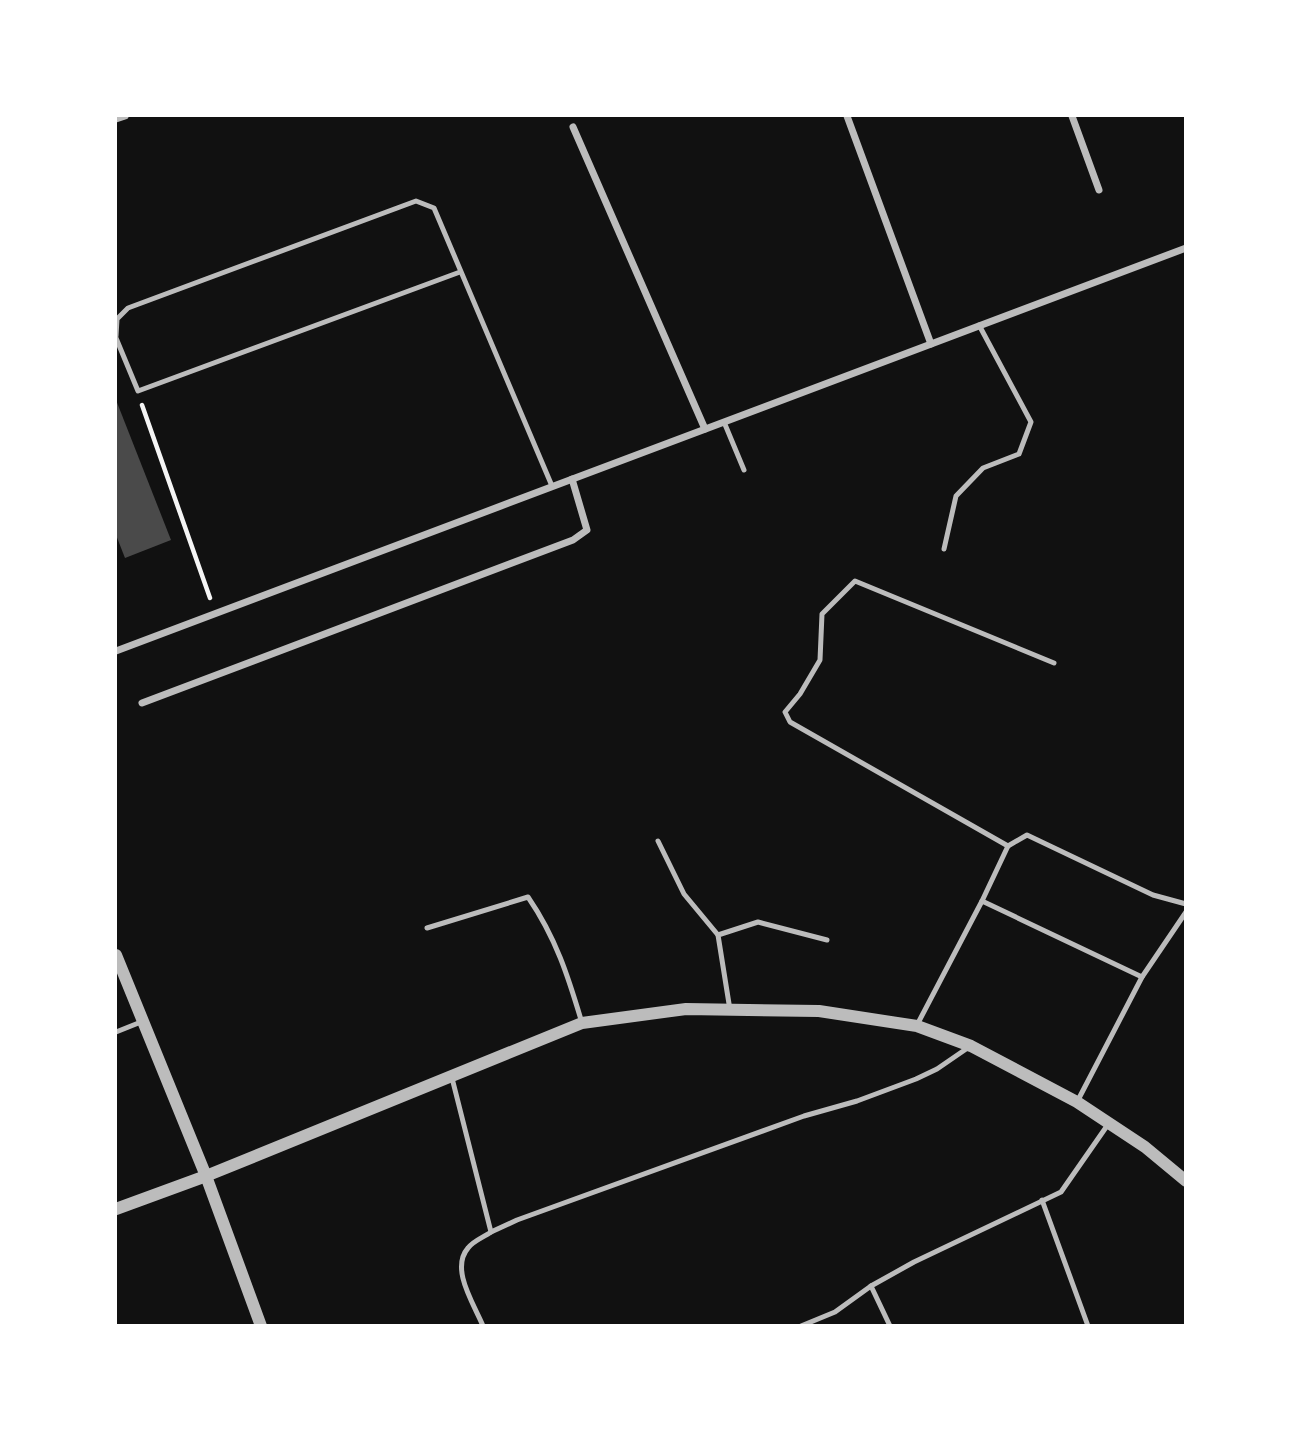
<svg xmlns="http://www.w3.org/2000/svg" width="1301" height="1441" font-family="Cabin,sans-serif">
<style>
.building{fill:#4a4a4a}
.lines{fill:none;stroke-linecap:round;stroke-linejoin:round}
.path{stroke:#f5f5f5;stroke-width:4.5}
.service{stroke:#bcbcbc;stroke-width:5}
.minor{stroke:#bcbcbc;stroke-width:7}
.tertiary{stroke:#bcbcbc;stroke-width:12}
</style>
<rect width="100%" height="100%" fill="#111"/>
<polygon class="building" points="116,400 171,540 125,558 116,535"/>
<g class="lines">
<polyline class="path" points="142,405 210,598"/>
<g class="service">
<polyline points="116,336 117,319 128,308 416,201 434,208 552,486"/>
<polyline points="116,338 138,391 460,272"/>
<polyline points="724,422 744,470"/>
<polyline points="944,549 956,496 983,468 1019,454 1031,422 979,325"/>
<polyline points="658,841 684,894 718,935"/>
<polyline points="1008,846 790,722 785,712 800,694 820,660 822,614 855,581 1054,663"/>
<polyline points="982,901 1142,977"/>
<path d="M427 928 528 897C556 938 568 976 582 1023"/>
<polyline points="730,1010 718,935 758,922 827,940"/>
<polyline points="917,1025 982,901 1008,846 1027,835 1153,895 1186,904"/>
<polyline points="116,1032 141,1022"/>
<polyline points="452,1078 491,1232 517,1220 804,1116 857,1101 916,1079 937,1069 969,1047"/>
<polyline points="1077,1102 1142,977 1186,912"/>
<polyline points="1042,1200 1088,1326"/>
<path d="M483 1326C474 1304 450 1269 468 1248 473 1241 484 1237 491 1232"/>
<polyline points="801,1326 835,1312 871,1286"/>
<polyline points="890,1326 871,1286 914,1262 1061,1192 1109,1123"/>
</g>
<g class="minor">
<polyline points="847,116 931,344"/>
<polyline points="1072,116 1099,190"/>
<polyline points="116,119 125,116"/>
<polyline points="573,127 705,429"/>
<polyline points="116,651 1186,248"/>
<polyline points="142,703 573,540 587,530 572,479"/>
</g>
<g class="tertiary">
<polyline points="116,955 206,1176 261,1326"/>
<polyline points="116,1209 206,1176 582,1023 686,1009 819,1011 917,1026 971,1046 1077,1102 1145,1147 1186,1181"/>
</g>
</g>
<rect width="1301" height="1441" fill="none" stroke="#ffffff" stroke-width="234"/>
</svg>
